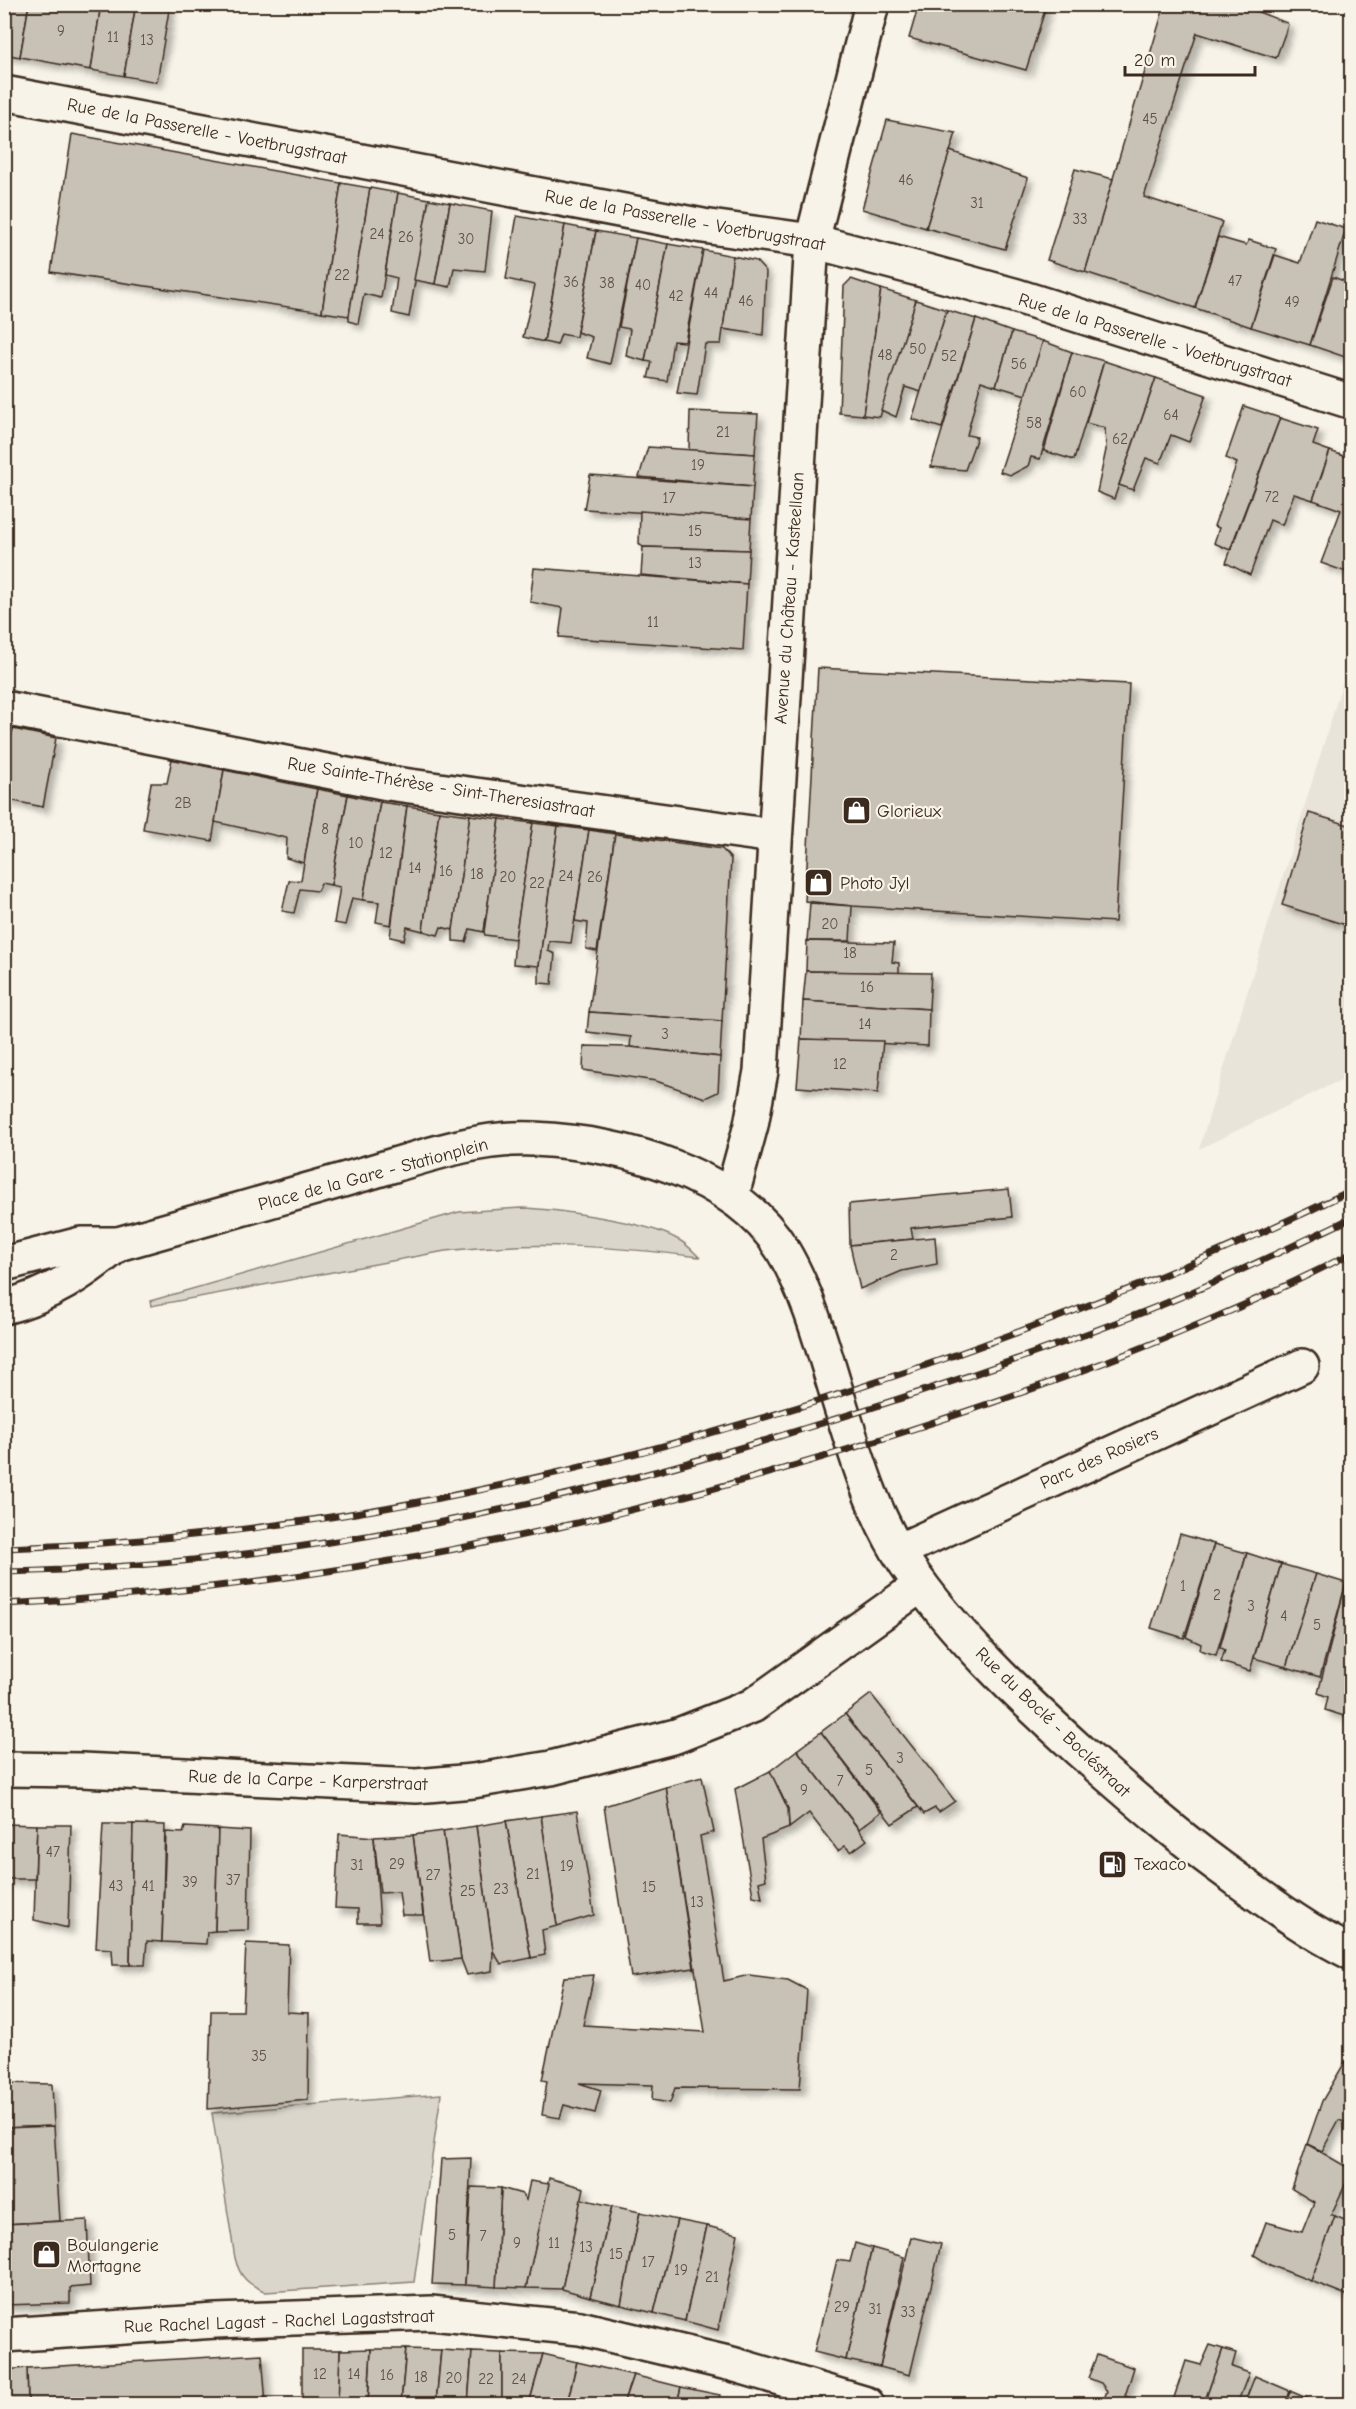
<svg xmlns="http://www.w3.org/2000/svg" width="1356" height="2409" font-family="'Comic Neue',sans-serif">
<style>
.built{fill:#e9e4d9}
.green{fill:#dbd6cb;stroke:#8b8074;stroke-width:1.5}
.building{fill:#c8c1b6;stroke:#3b2a1e;stroke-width:1.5;filter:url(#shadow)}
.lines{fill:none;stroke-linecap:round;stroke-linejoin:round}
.street-casing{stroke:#3b2a1e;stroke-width:38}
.secondary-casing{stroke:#3b2a1e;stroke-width:38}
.street{stroke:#f7f3e8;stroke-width:33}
.secondary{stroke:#f7f3e8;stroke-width:33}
.rail-casing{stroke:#3b2a1e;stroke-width:7}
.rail{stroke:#f7f3e8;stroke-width:4.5;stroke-dasharray:14;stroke-linecap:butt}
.labels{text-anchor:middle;stroke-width:4.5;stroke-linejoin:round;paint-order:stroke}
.number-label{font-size:15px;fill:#5e5044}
.street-label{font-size:18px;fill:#3b2a1e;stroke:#f7f3e8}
.poi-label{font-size:18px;fill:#3b2a1e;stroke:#f7f3e8;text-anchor:start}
</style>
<defs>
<filter id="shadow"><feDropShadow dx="5.5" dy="5.5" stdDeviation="3" flood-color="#0004"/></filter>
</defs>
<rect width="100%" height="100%" fill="#f7f3e8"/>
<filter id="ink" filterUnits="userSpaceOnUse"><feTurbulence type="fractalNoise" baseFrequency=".0167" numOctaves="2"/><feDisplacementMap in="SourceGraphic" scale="12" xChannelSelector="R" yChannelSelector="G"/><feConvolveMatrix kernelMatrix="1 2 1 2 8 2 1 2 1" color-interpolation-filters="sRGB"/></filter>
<g filter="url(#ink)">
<polygon class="built" points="1351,655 1351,1075 1199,1149"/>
<g class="green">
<path d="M521 1208C556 1209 648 1222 677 1239 686 1243 692 1250 699 1257 613 1246 531 1241 445 1251L151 1306 150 1301 435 1219 459 1212Z"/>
<path d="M441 2094 414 2282 266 2292C248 2284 240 2278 235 2258L212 2113Z"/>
</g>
<g class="building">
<polygon points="4,4 29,4 20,57 4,54"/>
<polygon points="29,4 101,4 91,70 20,57"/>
<polygon points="101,4 136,4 124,76 91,70"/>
<polygon points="136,4 170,4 157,82 124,76"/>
<polygon points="919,4 1039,4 1046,7 1026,70 909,38"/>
<polygon points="1165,4 1238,4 1287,23 1288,25 1276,58 1197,33 1144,197 1222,222 1195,308 1085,272"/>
<polygon points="887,120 956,133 926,228 862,209"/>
<polygon points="72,134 341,183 322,312 51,272"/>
<polygon points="950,151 1028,178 1005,249 926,228"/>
<polygon points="1075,169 1113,179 1085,272 1047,260"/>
<polygon points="341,183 370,188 349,316 322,312"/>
<polygon points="370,188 398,193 381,298 364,294 358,324 349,321 349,316"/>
<polygon points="398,193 429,199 409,317 392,313 397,278 385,275"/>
<polygon points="429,199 450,203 435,284 414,280"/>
<polygon points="450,203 492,211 485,271 454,268 450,287 435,284"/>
<polygon points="517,216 565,225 544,342 523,337 535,285 506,279"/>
<polygon points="1315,219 1346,229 1310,345 1251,327 1275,255 1300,263"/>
<polygon points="565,225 596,231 576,337 561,334 557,345 544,342"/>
<polygon points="596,231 636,238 610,364 587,358 592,337 577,332"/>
<polygon points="1218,237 1246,245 1249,240 1276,249 1251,327 1195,308"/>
<polygon points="636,238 668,244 645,361 626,356 630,329 619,327"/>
<polygon points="668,244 703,250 685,342 673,341 667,381 648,378 652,362 645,361"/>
<polygon points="703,250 733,256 721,344 705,344 697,395 677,393"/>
<polygon points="733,256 756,261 766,272 763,335 723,329"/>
<polygon points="1333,277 1352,284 1351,359 1310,345"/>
<polygon points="851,279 881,289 863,415 839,413 844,286"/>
<polygon points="881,289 916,300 880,417 863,415"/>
<polygon points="916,300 947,310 921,392 905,387 896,417 881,410"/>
<polygon points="947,310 976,319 942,428 912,419"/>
<polygon points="976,319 1012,332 996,386 981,381 967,435 977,437 965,470 931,467"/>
<polygon points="1012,332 1043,341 1026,395 996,386"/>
<polygon points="1043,341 1072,352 1040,459 1031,457 1028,466 1011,475 1000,472"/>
<polygon points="1072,352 1104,361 1074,460 1044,451"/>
<polygon points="1104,361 1156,378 1114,499 1097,492 1106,450 1105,428 1086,423"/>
<polygon points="1156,378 1206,395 1189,442 1171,435 1160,463 1146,458 1133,490 1119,485"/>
<polygon points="1244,406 1280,418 1230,550 1214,543 1219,528 1214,526 1237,463 1226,458"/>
<polygon points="690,411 758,414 755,454 689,450"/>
<polygon points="1280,418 1318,430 1313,445 1330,451 1313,500 1294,494 1282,525 1270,520 1250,575 1226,563"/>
<polygon points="648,447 755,454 753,487 639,477"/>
<polygon points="1330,451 1352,459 1352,574 1321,563 1341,510 1313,500"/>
<polygon points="590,475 753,487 751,519 584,509"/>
<polygon points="640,511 751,519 749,550 643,547 639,544"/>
<polygon points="643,547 749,550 747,584 641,575"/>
<polygon points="534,568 747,584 743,650 559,637 563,608 530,602"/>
<polygon points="818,668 1129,684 1115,922 852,906 805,901"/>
<polygon points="4,727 13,729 4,766"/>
<polygon points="13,729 56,738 43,807 4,799 4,766"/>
<polygon points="172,759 224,770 212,841 143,829 151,783 167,783"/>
<polygon points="224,770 317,789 304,863 286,858 287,838 215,822"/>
<polygon points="317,789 348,795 331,885 321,883 317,891 300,889 294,913 282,911 289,881 301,880"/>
<polygon points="348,795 380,802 363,900 352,898 345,925 334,923 340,887 331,885"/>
<polygon points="380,802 407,806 391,925 376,922 379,902 363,900"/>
<polygon points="407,806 439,811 423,931 407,927 404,940 390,937"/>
<polygon points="439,811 470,815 453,930 441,927 438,935 423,931"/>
<polygon points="1309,813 1352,826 1352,927 1282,905"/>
<polygon points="470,815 500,819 484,932 470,929 466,942 453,941 453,930"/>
<polygon points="500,819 533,823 515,939 485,935 484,932"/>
<polygon points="533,823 558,826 539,966 513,964 515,939"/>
<polygon points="558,826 589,830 571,943 549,941 548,951 555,954 552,984 539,983 539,966"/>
<polygon points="589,830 615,834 597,951 586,949 588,923 575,921"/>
<polygon points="615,834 722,849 731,859 722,1021 589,1012"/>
<polygon points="810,903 852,906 850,941 807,941"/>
<polygon points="807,941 894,943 892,962 899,963 899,973 806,971"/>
<polygon points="806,971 931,973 929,1009 803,1001"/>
<polygon points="803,1001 929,1009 928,1046 801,1039"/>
<polygon points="589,1012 722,1021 720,1057 630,1047 631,1037 587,1032"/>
<polygon points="801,1039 883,1041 878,1093 797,1087"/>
<polygon points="584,1046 630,1047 720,1057 718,1092 705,1098 656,1081 583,1070"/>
<polygon points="1009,1189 1012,1217 911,1228 913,1239 850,1245 849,1204"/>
<polygon points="935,1237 937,1264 902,1271 860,1289 850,1245"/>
<polygon points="1180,1534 1214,1544 1184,1638 1151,1628"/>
<polygon points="1214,1544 1247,1553 1216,1655 1200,1650 1201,1644 1186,1637"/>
<polygon points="1247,1553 1281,1564 1250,1671 1221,1662 1225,1650 1220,1647"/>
<polygon points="1281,1564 1316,1574 1286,1667 1254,1658"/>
<polygon points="1316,1574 1346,1583 1320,1677 1286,1667"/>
<polygon points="1346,1583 1352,1585 1352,1689 1344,1716 1325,1710 1328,1697 1318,1693"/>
<polygon points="1352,1689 1352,1718 1344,1716"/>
<polygon points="871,1694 955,1801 939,1812 935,1808 924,1814 845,1714"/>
<polygon points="845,1714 918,1807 892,1824 821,1732"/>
<polygon points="821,1732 881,1812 859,1829 797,1750"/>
<polygon points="797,1750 867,1840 851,1852 845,1846 838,1851 809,1813 789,1828 788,1809 770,1771"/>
<polygon points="770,1771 788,1809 789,1828 761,1839 766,1880 759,1882 762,1898 753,1896 735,1789"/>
<polygon points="702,1777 714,1832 700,1836 724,1981 749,1975 788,1980 807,1990 800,2089 675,2088 670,2103 652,2100 653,2085 579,2083 601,2090 595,2113 564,2105 560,2118 542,2115 547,2081 542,2080 564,1977 594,1975 583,2025 705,2032 666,1787"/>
<polygon points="666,1787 694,1968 631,1977 604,1806"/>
<polygon points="577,1811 594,1915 557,1926 541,1816"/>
<polygon points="541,1816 557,1926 542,1930 545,1955 531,1958 506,1821"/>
<polygon points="506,1821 531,1958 501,1964 493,1951 476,1826"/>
<polygon points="4,1824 37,1825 35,1879 4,1879"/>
<polygon points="103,1824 133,1824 130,1965 113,1965 112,1949 96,1948"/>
<polygon points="133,1824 165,1825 162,1942 147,1941 145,1965 130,1965"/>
<polygon points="37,1825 71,1825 68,1928 34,1920"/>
<polygon points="476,1826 493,1951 492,1971 467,1975 461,1959 443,1831"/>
<polygon points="185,1827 218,1829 215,1931 207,1932 206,1944 162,1942 166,1832 183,1833"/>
<polygon points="218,1829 250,1831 248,1930 215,1931"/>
<polygon points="443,1831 461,1959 430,1962 413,1835"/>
<polygon points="339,1834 374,1837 380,1923 358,1923 358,1909 335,1908"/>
<polygon points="413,1835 423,1915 402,1915 399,1892 380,1893 374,1837"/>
<polygon points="246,1943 289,1945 287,2012 309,2013 308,2100 208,2109 211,2011 243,2011"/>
<polygon points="1352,2050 1352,2125 1339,2120 1322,2151 1307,2144 1322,2101"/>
<polygon points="4,2083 52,2084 54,2126 4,2128"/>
<polygon points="54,2126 60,2221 4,2224 4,2128"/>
<polygon points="1307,2144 1352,2170 1331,2215 1335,2216 1311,2281 1270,2265 1254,2255 1266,2222 1302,2232 1314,2202 1292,2189"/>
<polygon points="471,2158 465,2285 432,2284 441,2159"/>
<polygon points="549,2178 584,2188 562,2289 526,2288"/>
<polygon points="530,2181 549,2184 526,2288 496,2287 501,2188 522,2194 526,2200"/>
<polygon points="471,2187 501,2188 496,2287 465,2285"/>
<polygon points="581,2199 612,2206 590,2297 562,2289"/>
<polygon points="612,2206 640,2212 621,2305 590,2297"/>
<polygon points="640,2212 677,2220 654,2313 621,2305"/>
<polygon points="1335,2216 1352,2223 1352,2290 1349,2296 1311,2281"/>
<polygon points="87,2220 90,2286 70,2288 70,2303 4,2305 4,2224"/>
<polygon points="677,2220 707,2226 685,2321 654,2313"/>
<polygon points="707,2226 738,2234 718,2330 685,2321"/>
<polygon points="911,2237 941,2244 910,2375 880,2367"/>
<polygon points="855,2243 872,2248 846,2360 814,2352 837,2260 850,2262"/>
<polygon points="872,2248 904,2257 880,2367 846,2360"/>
<polygon points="1210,2345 1223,2349 1204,2404 1172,2404 1186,2361 1201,2365"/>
<polygon points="371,2349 406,2349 401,2404 368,2404"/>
<polygon points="371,2349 368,2401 338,2398 340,2350"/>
<polygon points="406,2349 441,2350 436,2404 401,2404"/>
<polygon points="1223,2349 1236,2353 1232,2367 1249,2373 1237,2404 1204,2404"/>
<polygon points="302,2350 340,2350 338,2404 302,2404"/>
<polygon points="441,2350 472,2352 468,2404 436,2404"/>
<polygon points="472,2352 502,2353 502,2404 468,2404"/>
<polygon points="502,2353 543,2354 529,2404 502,2404"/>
<polygon points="262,2354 266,2404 28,2404 27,2368"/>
<polygon points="543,2354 577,2362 567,2404 529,2404"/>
<polygon points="1097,2355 1134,2368 1125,2396 1147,2404 1102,2404 1107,2391 1101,2383 1088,2378"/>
<polygon points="577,2362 633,2375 623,2404 567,2404"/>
<polygon points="27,2368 28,2404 4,2404 4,2370"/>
<polygon points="633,2375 681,2387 677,2404 623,2404"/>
<polygon points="1255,2376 1290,2391 1285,2404 1244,2404"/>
<polygon points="681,2387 720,2395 718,2404 677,2404"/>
<polygon points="1290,2391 1318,2403 1318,2404 1285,2404"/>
</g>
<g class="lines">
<defs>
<g id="street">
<polyline points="4,93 703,226 812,241 926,271 1017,296 1352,402"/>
<polyline points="4,708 388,783 774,836"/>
<polyline points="732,1195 751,1125 761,1071 812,241 872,4"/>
<polyline points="898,1551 1302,1366"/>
<polyline points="4,2335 216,2321 431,2313 580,2328 732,2364 867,2404"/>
</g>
<g id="secondary">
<path d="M4 1264 81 1244H118C198 1221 277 1199 357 1176 414 1160 475 1136 534 1139 621 1143 734 1172 782 1249 812 1298 827 1365 845 1420 861 1471 876 1519 906 1564 954 1634 1017 1694 1080 1751 1126 1791 1171 1831 1220 1867 1263 1898 1304 1930 1352 1953"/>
<path d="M4 1307C49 1296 84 1273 118 1244"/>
<polyline points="4,1769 82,1770 416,1786 473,1781 551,1768 676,1736 752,1706 921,1585"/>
</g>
</defs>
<use href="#street" class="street-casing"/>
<use href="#secondary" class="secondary-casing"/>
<use href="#street" class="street"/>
<use href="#secondary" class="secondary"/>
<defs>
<g id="rail">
<path d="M4 1548C330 1538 648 1464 955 1355 1090 1307 1222 1254 1352 1190"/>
<path d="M4 1572C278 1566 546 1509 806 1428 925 1392 1043 1352 1159 1306 1225 1279 1288 1248 1352 1218"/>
<path d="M4 1604C312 1589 601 1529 894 1435 1051 1385 1205 1329 1352 1253"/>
</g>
</defs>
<use href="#rail" class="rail-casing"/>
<use href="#rail" class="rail"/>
</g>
</g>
<defs>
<symbol id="shop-square" viewBox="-11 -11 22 22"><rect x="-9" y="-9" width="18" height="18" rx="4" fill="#3b2a1e" stroke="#f7f3e8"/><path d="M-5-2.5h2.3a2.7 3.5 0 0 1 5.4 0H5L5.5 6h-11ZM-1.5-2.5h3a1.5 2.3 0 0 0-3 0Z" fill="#fff"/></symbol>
<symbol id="fuel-square" viewBox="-11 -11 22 22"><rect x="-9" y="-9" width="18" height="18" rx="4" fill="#3b2a1e" stroke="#f7f3e8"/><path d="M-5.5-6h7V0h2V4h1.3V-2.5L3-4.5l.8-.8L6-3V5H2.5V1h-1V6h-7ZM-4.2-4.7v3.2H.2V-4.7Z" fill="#fff"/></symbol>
</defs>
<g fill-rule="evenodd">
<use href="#shop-square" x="840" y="794" width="33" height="33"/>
<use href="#shop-square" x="802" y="866" width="33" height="33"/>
<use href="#fuel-square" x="1096" y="1848" width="33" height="33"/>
<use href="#shop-square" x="30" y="2238" width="33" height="33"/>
</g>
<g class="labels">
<g class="number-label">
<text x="61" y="36">9</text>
<text x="113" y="42">11</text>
<text x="147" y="45">13</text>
<text x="1150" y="124">45</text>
<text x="906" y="185">46</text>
<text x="977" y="208">31</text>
<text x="1080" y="224">33</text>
<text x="377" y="239">24</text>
<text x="406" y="242">26</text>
<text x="466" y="244">30</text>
<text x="342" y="280">22</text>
<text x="1235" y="286">47</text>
<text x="571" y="287">36</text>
<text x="607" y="288">38</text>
<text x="643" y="290">40</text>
<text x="711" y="298">44</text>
<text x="676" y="301">42</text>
<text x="746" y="306">46</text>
<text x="1292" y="307">49</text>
<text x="918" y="354">50</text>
<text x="885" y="360">48</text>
<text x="949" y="361">52</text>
<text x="1019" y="369">56</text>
<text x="1078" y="397">60</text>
<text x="1171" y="420">64</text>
<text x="1034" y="428">58</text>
<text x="723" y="437">21</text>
<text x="1120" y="444">62</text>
<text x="698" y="470">19</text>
<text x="1272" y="502">72</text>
<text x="669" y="503">17</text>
<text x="695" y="536">15</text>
<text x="695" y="568">13</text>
<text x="653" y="627">11</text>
<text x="183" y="808">2B</text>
<text x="325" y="834">8</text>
<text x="356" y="848">10</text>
<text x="386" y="858">12</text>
<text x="415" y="873">14</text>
<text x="446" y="876">16</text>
<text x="477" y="879">18</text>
<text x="566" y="881">24</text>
<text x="508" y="882">20</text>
<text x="595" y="882">26</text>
<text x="537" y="888">22</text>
<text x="830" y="929">20</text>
<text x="850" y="958">18</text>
<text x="867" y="992">16</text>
<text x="865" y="1029">14</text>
<text x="665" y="1039">3</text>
<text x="840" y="1069">12</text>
<text x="894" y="1260">2</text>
<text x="1183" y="1591">1</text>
<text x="1217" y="1600">2</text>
<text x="1251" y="1611">3</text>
<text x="1284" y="1621">4</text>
<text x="1317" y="1630">5</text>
<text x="900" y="1763">3</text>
<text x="869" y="1775">5</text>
<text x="840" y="1786">7</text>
<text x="804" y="1795">9</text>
<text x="53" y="1857">47</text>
<text x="397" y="1869">29</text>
<text x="357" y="1870">31</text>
<text x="567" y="1871">19</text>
<text x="533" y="1879">21</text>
<text x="433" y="1880">27</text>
<text x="233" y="1885">37</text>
<text x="190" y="1887">39</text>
<text x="116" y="1891">43</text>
<text x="148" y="1891">41</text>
<text x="649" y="1892">15</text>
<text x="501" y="1894">23</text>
<text x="468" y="1896">25</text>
<text x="697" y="1907">13</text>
<text x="259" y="2061">35</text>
<text x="452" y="2240">5</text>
<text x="483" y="2241">7</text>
<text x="517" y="2248">9</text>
<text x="554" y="2248">11</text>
<text x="586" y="2252">13</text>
<text x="616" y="2259">15</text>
<text x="648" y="2267">17</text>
<text x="681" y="2275">19</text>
<text x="712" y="2282">21</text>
<text x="842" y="2312">29</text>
<text x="875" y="2314">31</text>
<text x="908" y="2317">33</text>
<text x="320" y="2379">12</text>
<text x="354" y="2379">14</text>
<text x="387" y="2380">16</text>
<text x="421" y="2382">18</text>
<text x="454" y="2383">20</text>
<text x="486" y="2384">22</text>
<text x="519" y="2384">24</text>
</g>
<g class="street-label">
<text transform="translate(207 131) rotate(11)" y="6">Rue de la Passerelle - Voetbrugstraat</text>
<text transform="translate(685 220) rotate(10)" y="6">Rue de la Passerelle - Voetbrugstraat</text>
<text transform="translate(1155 340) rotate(17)" y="6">Rue de la Passerelle - Voetbrugstraat</text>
<text transform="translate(789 598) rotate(-86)" y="6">Avenue du Château - Kasteellaan</text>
<text transform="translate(441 787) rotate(9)" y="6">Rue Sainte-Thérèse - Sint-Theresiastraat</text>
<text transform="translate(373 1174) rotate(-15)" y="6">Place de la Gare - Stationplein</text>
<text transform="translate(1099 1458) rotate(-24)" y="6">Parc des Rosiers</text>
<text transform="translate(1053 1722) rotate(44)" y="6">Rue du Boclé - Bocléstraat</text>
<text transform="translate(308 1780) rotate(2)" y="6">Rue de la Carpe - Karperstraat</text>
<text transform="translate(279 2321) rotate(-2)" y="6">Rue Rachel Lagast - Rachel Lagaststraat</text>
</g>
<g class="poi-label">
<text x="877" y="817">Glorieux</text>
<text x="840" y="889">Photo Jyl</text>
<text x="1134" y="1870">Texaco</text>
<text x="67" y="2251">Boulangerie<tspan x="67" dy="21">Mortagne</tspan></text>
</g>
</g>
<rect width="1356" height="2409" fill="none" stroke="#f7f3e8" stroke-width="24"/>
<rect x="12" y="12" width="1332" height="2385" fill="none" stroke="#3b2a1e" stroke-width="2" filter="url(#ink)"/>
<path d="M1125 66v9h130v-9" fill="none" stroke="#3b2a1e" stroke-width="3"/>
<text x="1134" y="66" font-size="18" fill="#3b2a1e" stroke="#f7f3e8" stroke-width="4.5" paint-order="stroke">20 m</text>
</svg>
